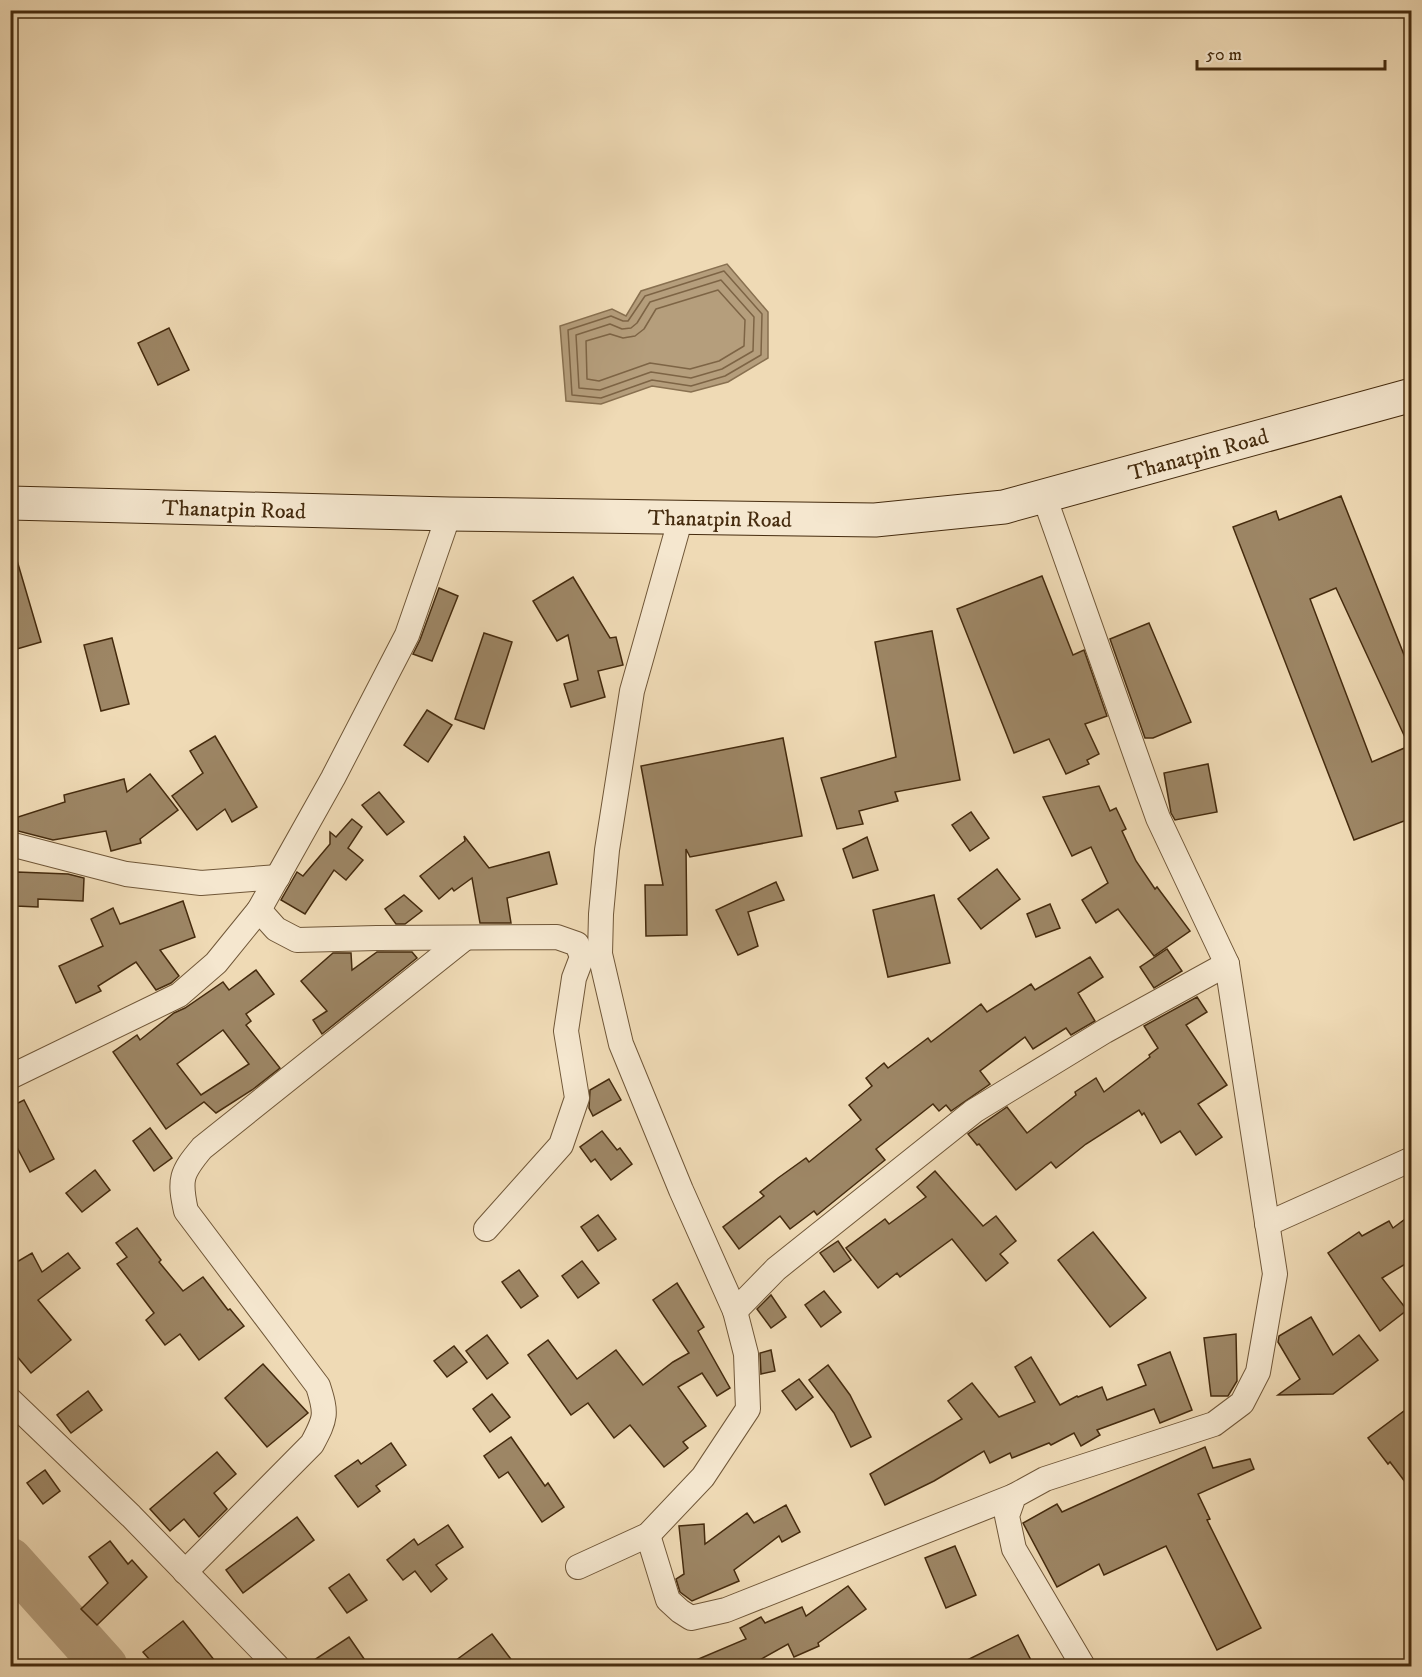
<svg xmlns="http://www.w3.org/2000/svg" width="1422" height="1677" font-family="'IM FELL DW Pica',serif">
<style>
.water{fill:#b59e7c;stroke:#887050;stroke-width:1.5}
.lines{fill:none;stroke-linecap:round;stroke-linejoin:round}
.shore{stroke:#7d6445;stroke-width:1.5}
.river{stroke:#b59e7c;stroke-width:45}
.building{fill:#9d8665;stroke:#452b0e;stroke-width:1.5;fill-rule:evenodd}
.minor-casing{stroke:#705738;stroke-width:26}
.secondary-casing{stroke:#452b0e;stroke-width:35}
.minor{stroke:#f5e7cf;stroke-width:24}
.secondary{stroke:#f5e7cf;stroke-width:33}
.labels{text-anchor:middle;stroke-width:5;stroke-linejoin:round;paint-order:stroke}
.street-label{font-size:22px;fill:#452b0e;stroke:#f5e7cf}
</style>
<rect width="100%" height="100%" fill="#efdab5"/>
<filter id="stains"><feTurbulence type="fractalNoise" baseFrequency=".00333" numOctaves="4"/><feColorMatrix values="0 0 0 0 .2 0 0 0 0 .09 0 0 0 0 .02 0 0 0 .5 -.17"/></filter>
<radialGradient id="worn" r=".72"><stop offset=".6" stop-color="#630" stop-opacity="0"/><stop offset="1" stop-color="#630" stop-opacity=".3"/></radialGradient>
<polygon class="water" points="727,264 768,312 768,358 728,382 691,392 652,386 601,404 566,401 560,326 612,309 626,316 641,291"/>
<g class="lines">
<g class="shore">
<polygon points="724,271 762,314 761,355 725,376 691,386 652,380 601,398 572,395 568,330 611,316 623,321 628,321 645,296"/>
<polygon points="721,280 754,317 753,351 722,369 691,378 651,372 600,390 579,388 576,335 610,324 622,329 631,328 637,323 650,302"/>
<polygon points="718,290 745,320 744,346 719,361 690,369 650,363 599,381 587,379 586,341 610,334 623,338 635,336 644,329 656,309"/>
</g>
<polyline class="river" points="10,1560 105,1666"/>
</g>
<g class="building">
<polygon points="169,328 189,370 158,385 138,343"/>
<path d="M1341 496 1412 675V818L1354 840 1233 527 1276 511 1279 520ZM1336 588 1409 746 1372 762 1310 599Z"/>
<polygon points="10,557 16,557 41,642 10,651"/>
<polygon points="1042,576 1073,655 1084,650 1107,716 1085,724 1099,754 1087,760 1089,764 1066,774 1049,739 1014,753 957,609"/>
<polygon points="573,577 610,638 616,637 623,665 598,671 605,697 571,707 564,684 578,680 568,635 557,641 533,601"/>
<polygon points="439,588 458,596 432,661 413,654 420,640"/>
<polygon points="1149,623 1191,722 1153,738 1145,738 1110,639"/>
<polygon points="932,631 960,780 895,792 898,801 859,811 863,824 837,829 821,778 896,757 875,642"/>
<polygon points="484,633 512,642 484,729 455,719"/>
<polygon points="112,638 129,704 101,711 84,645"/>
<polygon points="427,710 452,725 428,762 404,745"/>
<polygon points="215,736 257,807 232,822 225,809 197,830 172,796 203,773 190,751"/>
<polygon points="783,738 802,836 690,857 686,849 687,935 646,936 645,885 663,885 641,766"/>
<polygon points="1208,764 1217,812 1175,820 1171,813 1164,773"/>
<polygon points="150,774 178,810 140,839 141,843 111,851 106,831 53,840 18,831 18,817 65,802 64,795 124,779 127,792"/>
<polygon points="1099,786 1110,811 1116,808 1126,829 1122,831 1136,861 1155,889 1157,887 1190,931 1154,956 1118,909 1096,923 1082,900 1108,883 1091,847 1072,856 1043,797"/>
<polygon points="379,792 404,822 387,835 362,805"/>
<polygon points="971,812 989,838 970,851 952,825"/>
<polygon points="352,819 362,827 348,848 363,860 346,880 334,870 305,914 281,900 297,872 303,876 330,844 330,832 336,837"/>
<polygon points="464,836 489,868 549,852 557,884 507,898 511,923 480,923 472,878 454,891 452,888 439,899 420,876 465,841"/>
<polygon points="867,837 878,870 853,878 843,849"/>
<polygon points="997,869 1020,899 981,929 958,899"/>
<polygon points="17,872 68,874 84,878 83,901 38,899 38,907 16,906"/>
<polygon points="776,882 784,900 748,912 758,946 738,955 716,910"/>
<polygon points="404,895 422,911 405,924 396,924 385,909"/>
<polygon points="934,895 950,963 888,977 873,910"/>
<polygon points="183,901 195,937 160,950 179,976 171,983 156,990 136,962 98,986 101,991 76,1003 59,966 103,946 91,919 113,908 120,924"/>
<polygon points="1050,904 1060,928 1036,937 1027,914"/>
<polygon points="1167,949 1182,971 1154,988 1140,967"/>
<polygon points="377,952 412,952 417,958 322,1034 313,1020 327,1011 301,981 333,953 351,953 352,970"/>
<polygon points="1090,957 1103,977 1078,993 1095,1021 1071,1035 1066,1028 1033,1049 1025,1037 980,1071 990,1084 951,1111 946,1105 939,1111 933,1104 876,1149 885,1160 817,1215 814,1211 790,1229 780,1216 739,1249 723,1227 764,1196 760,1192 778,1178 806,1158 809,1162 861,1120 849,1105 872,1086 866,1078 884,1063 888,1068 928,1038 931,1042 981,1004 987,1012 1031,984 1035,990"/>
<path d="M256 970 274 994 246 1014 251 1021 246 1025 280 1068 252 1090 216 1113 204 1102 166 1129 113 1052 137 1035 140 1040 174 1013 185 1008 223 982 229 990ZM223 1030 249 1064 201 1095 177 1064Z"/>
<polygon points="1197,997 1207,1012 1186,1025 1227,1085 1198,1104 1222,1137 1196,1155 1180,1131 1161,1143 1144,1113 1142,1115 1139,1110 1086,1144 1056,1168 1051,1162 1016,1190 979,1144 977,1145 968,1134 1007,1107 1027,1133 1076,1095 1075,1092 1096,1078 1104,1092 1150,1057 1149,1055 1158,1048 1144,1026"/>
<polygon points="609,1079 621,1100 593,1116 589,1108 590,1090"/>
<polygon points="24,1100 54,1159 30,1172 10,1134 10,1107"/>
<polygon points="150,1128 172,1158 154,1171 133,1141"/>
<polygon points="602,1131 617,1150 620,1148 632,1164 611,1180 595,1159 591,1162 580,1147"/>
<polygon points="95,1170 110,1190 82,1212 66,1193"/>
<polygon points="935,1171 983,1226 996,1216 1016,1241 1000,1254 1008,1263 986,1281 952,1239 900,1277 897,1273 878,1288 846,1248 885,1219 889,1224 926,1197 917,1187"/>
<polygon points="1412,1214 1412,1260 1382,1278 1407,1310 1380,1331 1328,1253 1359,1232 1362,1236 1389,1221 1393,1228"/>
<polygon points="598,1215 616,1239 598,1251 581,1227"/>
<polygon points="137,1228 161,1260 159,1262 183,1291 203,1277 228,1310 230,1309 244,1326 199,1360 180,1334 165,1345 146,1320 154,1313 117,1264 127,1257 116,1243"/>
<polygon points="1093,1232 1146,1298 1110,1327 1058,1260"/>
<polygon points="838,1241 851,1260 834,1272 820,1253"/>
<polygon points="32,1253 42,1272 68,1253 80,1268 38,1300 71,1340 31,1373 10,1348 10,1270 17,1266 15,1263"/>
<polygon points="582,1261 599,1283 578,1298 562,1276"/>
<polygon points="519,1270 538,1296 521,1308 502,1282"/>
<polygon points="677,1283 704,1327 698,1331 730,1388 717,1396 702,1373 678,1387 706,1426 683,1442 688,1448 664,1467 630,1425 614,1438 588,1403 571,1415 528,1355 548,1340 577,1379 616,1350 643,1385 673,1362 689,1353 653,1300"/>
<polygon points="824,1291 841,1312 821,1327 805,1305"/>
<polygon points="771,1295 786,1317 771,1328 757,1309"/>
<polygon points="1311,1317 1333,1355 1359,1335 1378,1360 1333,1394 1278,1395 1300,1379 1278,1342 1279,1336"/>
<polygon points="1236,1334 1237,1381 1228,1396 1211,1396 1204,1338"/>
<polygon points="487,1335 508,1363 487,1379 466,1351"/>
<polygon points="454,1346 467,1362 447,1377 434,1361"/>
<polygon points="771,1350 775,1371 761,1374 760,1353"/>
<polygon points="1170,1352 1192,1410 1160,1423 1154,1409 1097,1430 1100,1435 1081,1446 1074,1433 1051,1445 1049,1443 1012,1458 1010,1453 990,1463 984,1451 934,1481 885,1505 870,1474 962,1419 948,1401 972,1383 999,1417 1035,1402 1015,1367 1031,1357 1060,1405 1077,1396 1078,1397 1102,1387 1107,1400 1146,1385 1138,1365"/>
<polygon points="263,1364 308,1413 267,1447 225,1398"/>
<polygon points="828,1365 850,1395 871,1437 851,1447 834,1413 809,1380"/>
<polygon points="799,1379 813,1397 796,1410 782,1391"/>
<polygon points="88,1391 102,1410 71,1433 57,1415"/>
<polygon points="492,1394 510,1417 490,1432 473,1409"/>
<polygon points="1412,1405 1412,1491 1390,1462 1388,1464 1368,1438"/>
<polygon points="511,1437 545,1486 548,1483 564,1507 542,1522 508,1472 499,1478 484,1456"/>
<polygon points="391,1443 406,1465 376,1486 380,1491 358,1507 335,1476 358,1460 361,1464"/>
<polygon points="1205,1447 1213,1468 1250,1459 1254,1469 1198,1494 1210,1519 1207,1520 1261,1628 1217,1650 1166,1546 1104,1575 1099,1564 1057,1587 1023,1523 1057,1504 1062,1512"/>
<polygon points="217,1452 236,1474 214,1493 227,1509 199,1537 184,1519 170,1531 150,1509"/>
<polygon points="45,1470 60,1491 43,1504 27,1483"/>
<polygon points="786,1505 800,1532 782,1542 779,1536 734,1570 739,1581 692,1601 680,1592 676,1579 684,1574 679,1526 704,1524 705,1544 747,1513 754,1523"/>
<polygon points="297,1517 314,1540 243,1593 226,1570"/>
<polygon points="448,1525 463,1547 436,1565 447,1579 431,1592 415,1571 403,1580 387,1560 414,1539 418,1545"/>
<polygon points="110,1541 128,1564 132,1560 147,1577 97,1625 81,1609 108,1583 89,1557"/>
<polygon points="955,1546 976,1595 946,1608 925,1558"/>
<polygon points="349,1574 367,1600 347,1613 329,1588"/>
<polygon points="848,1586 866,1609 818,1643 819,1646 794,1657 788,1644 749,1666 682,1666 746,1639 740,1628 761,1617 765,1623 802,1607 806,1616"/>
<polygon points="183,1621 219,1666 155,1666 143,1652"/>
<polygon points="492,1634 516,1666 448,1666"/>
<polygon points="1018,1635 1034,1666 955,1666"/>
<polygon points="349,1637 369,1666 305,1666"/>
</g>
<g class="lines">
<defs>
<g id="minor">
<polyline points="1044,496 1158,818 1227,964 1275,1274 1258,1372 1242,1403 1214,1424 1045,1479 1014,1496 1007,1516 1014,1549 1083,1666"/>
<polyline points="10,844 126,874 201,883 278,877"/>
<polyline points="259,910 276,929 297,940 377,938 557,937 577,944 582,957 574,978 566,1031 577,1098 561,1145 486,1229"/>
<polyline points="10,1077 179,995 216,963 259,910 333,778 407,635 449,514"/>
<polyline points="1267,1224 1412,1159"/>
<polyline points="735,1311 776,1269 974,1111 1105,1031 1227,964"/>
<polyline points="10,1400 131,1516 277,1666"/>
<polyline points="648,1535 668,1600 680,1611 691,1618 726,1610 1014,1496"/>
<polyline points="578,1567 648,1535 703,1477 748,1409 746,1354 735,1311 681,1190 621,1044 600,954 601,914 607,850 632,691 681,517"/>
<path d="M185 1572 312 1444C326 1418 327 1414 318 1386L186 1211C179 1179 181 1173 202 1148L465 938"/>
</g>
<g id="secondary">
<path id="s1" d="M10 503 449 514 875 520 1004 507 1412 395"/>
</g>
</defs>
<use href="#minor" class="minor-casing"/>
<use href="#secondary" class="secondary-casing"/>
<use href="#minor" class="minor"/>
<use href="#secondary" class="secondary"/>
</g>
<g class="labels">
<g class="street-label">
<text dy="8" stroke="none"><textPath href="#s1" startOffset="1196">Thanatpin Road</textPath></text>
<text dy="8" stroke="none"><textPath href="#s1" startOffset="224">Thanatpin Road</textPath></text>
<text dy="8" stroke="none"><textPath href="#s1" startOffset="710">Thanatpin Road</textPath></text>
</g>
</g>
<rect width="1422" height="1677" fill="none" stroke="#efdab5" stroke-width="36"/>
<rect x="12" y="12" width="1398" height="1653" fill="none" stroke="#452b0e" stroke-width="3"/>
<rect x="18" y="18" width="1386" height="1641" fill="none" stroke="#452b0e" stroke-width="1.5"/>
<path d="M1197 60v9h188v-9" fill="none" stroke="#452b0e" stroke-width="3"/>
<text x="1206" y="60" font-size="18" fill="#452b0e" stroke="#f5e7cf" stroke-width="4.5" paint-order="stroke">50 m</text>
<rect width="100%" height="100%" filter="url(#stains)"/>
<rect width="100%" height="100%" fill="url(#worn)"/>
</svg>
